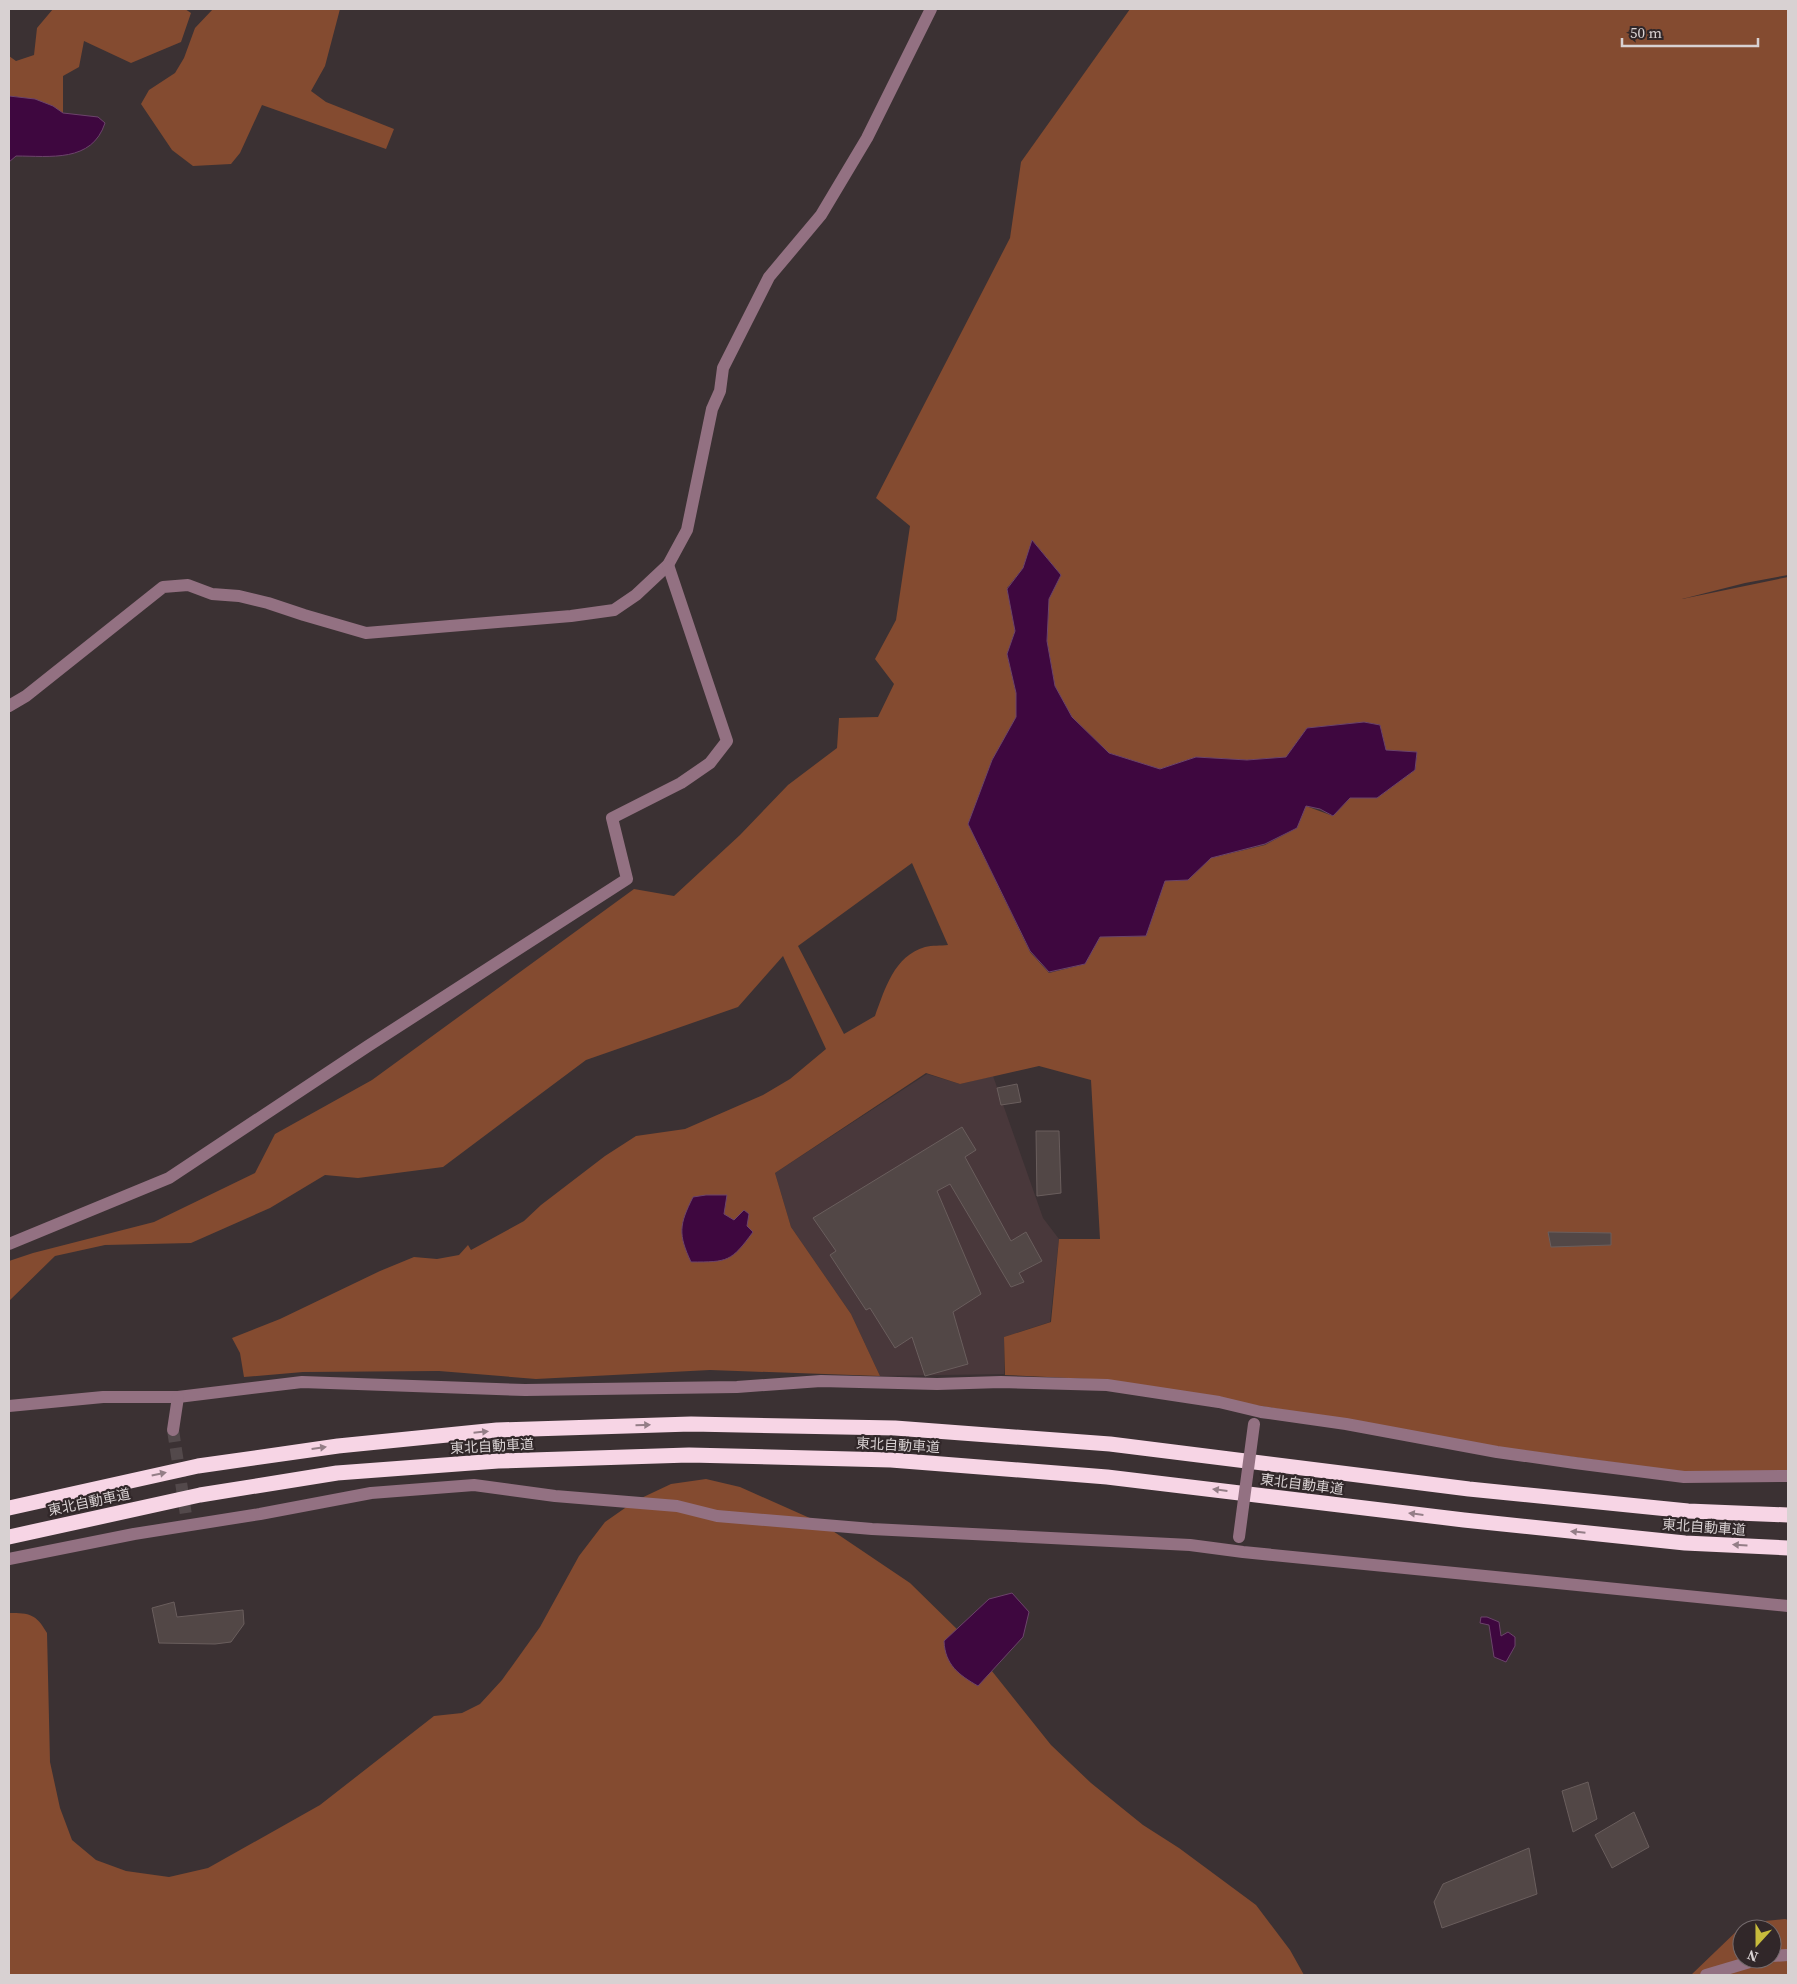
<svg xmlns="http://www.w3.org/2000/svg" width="1797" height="1984" font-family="'Source Serif 4','Noto Sans JP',serif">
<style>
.built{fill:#49383b}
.green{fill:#844b30;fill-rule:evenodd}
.water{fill:#3e073f;stroke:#6c446b}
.building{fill:#524746;stroke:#6a5e5d}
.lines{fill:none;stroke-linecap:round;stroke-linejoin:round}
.minor-tunnel{stroke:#53494b;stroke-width:12;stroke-dasharray:12 6;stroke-linecap:butt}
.minor{stroke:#937182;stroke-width:12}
.highway{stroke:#f7d5e5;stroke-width:15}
.minor-bridge{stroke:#937182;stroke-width:12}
.oneway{fill:#947e87}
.labels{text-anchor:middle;stroke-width:4.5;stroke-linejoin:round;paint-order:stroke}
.street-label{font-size:14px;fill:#d8d1d2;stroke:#312729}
</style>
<rect width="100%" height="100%" fill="#3b3133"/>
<polygon class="built" points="927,1074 960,1084 993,1076 1043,1218 1059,1239 1050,1322 1004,1337 1004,1374 880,1376 851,1314 791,1227 775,1173"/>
<g class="green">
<path d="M53 9H185L191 13 181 42 131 63 84 41 79 67 63 76V113C46 101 29 98 9 96V56L16 61 34 55 37 28Z"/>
<polygon points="213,9 340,9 325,66 311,91 326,102 394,129 386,149 262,105 240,153 231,164 193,166 172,150 141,104 149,90 175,73 184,58 195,28"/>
<path d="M1130 9H1788V575L1745 583 1682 599 1788 577V1472H1685L1505 1448 1110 1380 1005 1375 1004 1337 1051 1322 1059 1239H1100L1091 1080 1039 1066 960 1084 926 1073 775 1173 791 1227 851 1314 880 1376 710 1370 536 1379 439 1371 303 1372 244 1377 240 1353 232 1338 280 1319 380 1271 414 1257 437 1259 459 1255 468 1245 471 1250 524 1221 541 1205 605 1156 636 1136 685 1129 763 1095 790 1079 826 1049 783 956 738 1007 586 1060 443 1167 358 1178 325 1175 270 1208 191 1243 105 1245 55 1256 9 1301V1261L33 1253 154 1222 255 1173 275 1134 372 1080 634 889 674 896 740 835 788 785 837 748 839 718 878 717 894 684 875 659 896 620 910 526 876 498 1010 238 1021 162ZM1032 540 1061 575 1049 599 1047 641 1055 686 1072 717 1109 753 1160 769 1196 757 1247 760 1286 757 1307 728 1364 722 1380 725 1386 750 1417 752 1415 770 1377 798H1350L1333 816 1306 806 1297 828 1265 845 1211 858 1188 880 1165 881 1146 936 1100 937 1085 964 1049 973 1030 952 968 824 992 760 1016 717V693L1007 654 1015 631 1007 588 1023 568ZM912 863 948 945C941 946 932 945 925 947 894 956 885 989 875 1016L844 1034 798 946Z"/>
<path d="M706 1479 740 1487 821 1523 910 1583 964 1636 1051 1745 1091 1783 1143 1825 1179 1848 1256 1905 1290 1950 1304 1975H9V1613C30 1613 36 1614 47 1633L50 1762 60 1808 72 1840 96 1860 126 1871 169 1877 208 1868 320 1805 434 1716 462 1713 480 1704 502 1680 540 1627 579 1556 605 1522 635 1501 671 1484Z"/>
<path d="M1785 1919 1788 1920V1975H1691L1741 1927 1755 1922ZM1742 1929H1772V1959H1742Z"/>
</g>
<g class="water">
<path d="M9 96 35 99 53 106 63 113 98 117 105 123C92 163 50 156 16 156L9 162Z"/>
<polygon points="1032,540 1061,575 1049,599 1047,641 1055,686 1072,717 1109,753 1160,769 1196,757 1247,760 1286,757 1307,728 1364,722 1380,725 1386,750 1417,752 1415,770 1377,798 1350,798 1333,816 1320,809 1306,806 1297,828 1265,844 1211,858 1188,880 1165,881 1146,936 1100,937 1085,964 1049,972 1030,951 968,824 992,760 1016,717 1016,693 1007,654 1015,631 1007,589 1023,568"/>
<path d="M706 1195H727L724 1214 734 1220 744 1210 749 1214 747 1226 753 1232C731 1262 728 1262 691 1262 678 1234 679 1225 693 1197Z"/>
<path d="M1012 1593 1029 1612 1023 1637 978 1686C959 1675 945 1665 944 1641L989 1599Z"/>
<polygon points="1481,1617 1487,1617 1499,1622 1501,1636 1508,1632 1515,1637 1515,1646 1506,1662 1494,1657 1489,1625 1480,1623"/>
</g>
<g class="building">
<polygon points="1017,1084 1021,1102 1001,1105 997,1088"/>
<polygon points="962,1127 976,1150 965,1157 1011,1241 1026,1232 1042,1261 1019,1273 1024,1282 1011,1287 950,1184 937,1191 981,1294 953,1312 968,1364 925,1376 912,1337 895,1348 870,1308 866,1310 830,1255 836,1251 813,1218"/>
<polygon points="1036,1131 1059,1131 1061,1193 1037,1196"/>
<polygon points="1548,1232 1611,1233 1611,1245 1551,1247"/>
<polygon points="174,1602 177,1617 243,1610 244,1624 231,1642 215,1644 159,1643 152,1608"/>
<polygon points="1588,1782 1597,1819 1573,1832 1562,1791"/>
<polygon points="1634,1812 1649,1847 1612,1868 1595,1835"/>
<polygon points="1529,1848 1537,1894 1442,1928 1434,1902 1443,1884"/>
</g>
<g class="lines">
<polyline class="minor-tunnel" points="173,1430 186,1515"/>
<g class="minor">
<polyline points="9,706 26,696 163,587 188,585 212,594 239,596 268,603 304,615 366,633 571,616 614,610 636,595 668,565 687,530 712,409 720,391 723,368 769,277 821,215 867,138 931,9"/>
<polyline points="9,1244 169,1178 368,1046 627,879 612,818 681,783 710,763 727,741 668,565"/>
<polyline points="9,1406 103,1397 178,1397 302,1382 525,1390 737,1387 821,1381 937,1384 1001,1382 1107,1385 1219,1402 1261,1412 1346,1424 1497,1452 1575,1463 1684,1477 1788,1476"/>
<polyline points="173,1430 178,1397"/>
<polyline points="9,1559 134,1534 260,1514 371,1493 474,1485 555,1496 677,1506 717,1516 872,1529 1190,1545 1243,1552 1788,1606"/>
<polyline points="1772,1956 1788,1955"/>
<polyline points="1706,1975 1760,1959"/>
</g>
<g class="highway">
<polyline points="9,1508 198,1466 338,1446 497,1430 691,1424 895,1428 1110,1444 1469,1489 1688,1511 1788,1515"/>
<polyline points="9,1537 200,1495 337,1473 498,1461 689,1455 891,1460 1107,1477 1464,1520 1685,1543 1788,1548"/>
</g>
<polyline class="minor-bridge" points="1239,1537 1254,1424"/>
</g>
<defs><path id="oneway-solid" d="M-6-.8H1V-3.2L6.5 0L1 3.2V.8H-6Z" transform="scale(1.25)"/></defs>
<g class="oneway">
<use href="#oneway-solid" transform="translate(643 1425) rotate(-2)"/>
<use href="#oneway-solid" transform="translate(481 1432) rotate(-6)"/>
<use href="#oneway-solid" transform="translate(319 1448) rotate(-8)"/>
<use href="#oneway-solid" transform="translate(159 1474) rotate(-12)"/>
<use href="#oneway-solid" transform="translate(1220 1490) rotate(-173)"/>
<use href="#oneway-solid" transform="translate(1416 1514) rotate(-173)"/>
<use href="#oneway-solid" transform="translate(1578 1532) rotate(-174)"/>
<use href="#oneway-solid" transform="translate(1740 1545) rotate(-177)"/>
</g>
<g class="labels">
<g class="street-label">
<text transform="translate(898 1445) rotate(3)" y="5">東北自動車道</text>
<text transform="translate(492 1446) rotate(-3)" y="5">東北自動車道</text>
<text transform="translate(1302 1484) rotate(7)" y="5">東北自動車道</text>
<text transform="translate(89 1502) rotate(-12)" y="5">東北自動車道</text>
<text transform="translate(1704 1527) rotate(4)" y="5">東北自動車道</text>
</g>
</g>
<rect width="1797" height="1984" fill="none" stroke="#d8d1d2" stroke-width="20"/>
<g transform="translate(1757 1944) rotate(201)"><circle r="24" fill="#312729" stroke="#746b6d"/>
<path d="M0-4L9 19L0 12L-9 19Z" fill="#c7bb3c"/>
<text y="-8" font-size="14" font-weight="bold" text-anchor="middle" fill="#d8d1d2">N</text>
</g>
<path d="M1622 38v8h136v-8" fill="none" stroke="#d8d1d2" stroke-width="2.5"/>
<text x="1630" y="38" font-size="15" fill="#d8d1d2" stroke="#312729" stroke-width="4" paint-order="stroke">50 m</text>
</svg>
